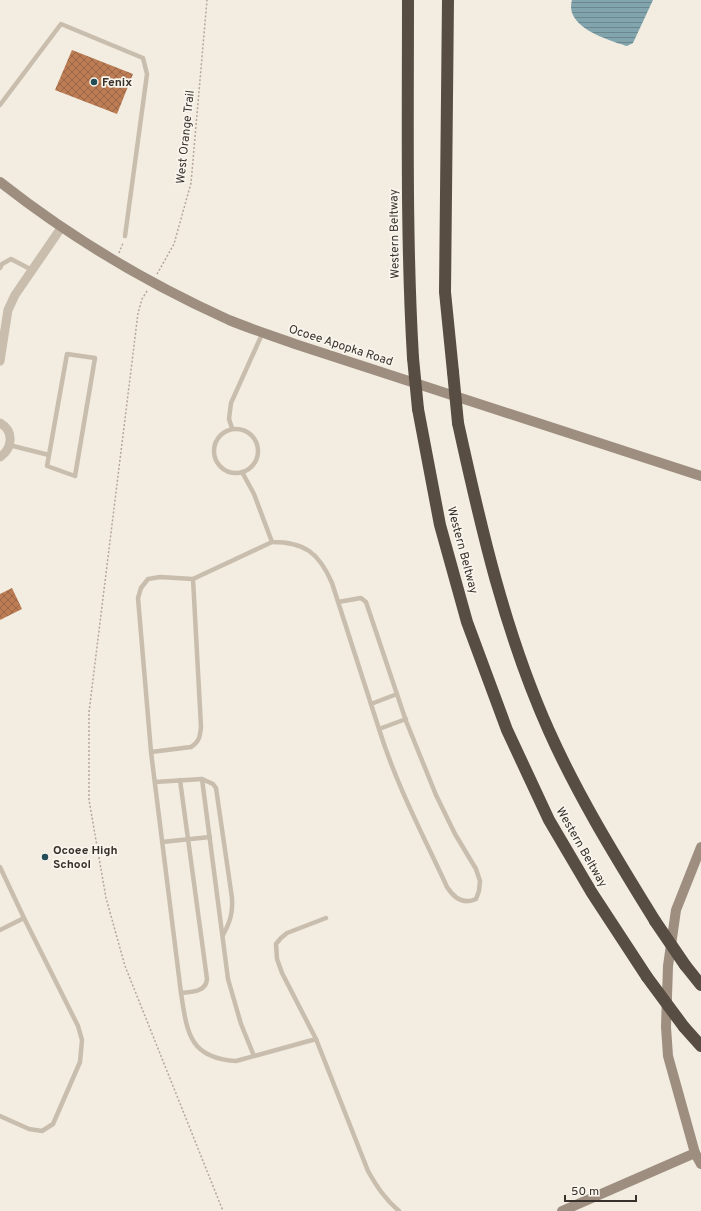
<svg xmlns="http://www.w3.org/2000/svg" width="701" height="1211" font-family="Overpass,sans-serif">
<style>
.water{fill:url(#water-rules)}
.building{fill:url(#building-cross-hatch)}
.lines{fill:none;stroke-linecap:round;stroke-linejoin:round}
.path{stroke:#b5a898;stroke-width:1.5;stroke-dasharray:2 2;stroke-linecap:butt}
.lane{stroke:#c9bead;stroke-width:4.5}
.street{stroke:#c9bead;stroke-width:9}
.secondary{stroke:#9d8e7f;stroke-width:10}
.highway{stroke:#584d43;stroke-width:12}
.highway-bridge{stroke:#584d43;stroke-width:12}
.poi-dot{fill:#244d57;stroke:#f9f5ed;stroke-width:1.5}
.labels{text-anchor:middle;stroke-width:3.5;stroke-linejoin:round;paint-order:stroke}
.poi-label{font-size:12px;font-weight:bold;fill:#38312b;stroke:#f9f5ed;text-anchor:start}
.street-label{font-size:12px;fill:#38312b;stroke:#f9f5ed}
</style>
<defs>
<pattern id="water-rules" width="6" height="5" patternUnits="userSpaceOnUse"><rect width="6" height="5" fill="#82a5ad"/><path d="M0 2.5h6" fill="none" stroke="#6b878d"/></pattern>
<pattern id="building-cross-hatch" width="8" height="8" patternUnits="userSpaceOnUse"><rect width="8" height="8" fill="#bc7c54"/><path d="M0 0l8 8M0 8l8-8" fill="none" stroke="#9a6646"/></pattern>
</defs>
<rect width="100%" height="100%" fill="#f2ece1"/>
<path class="water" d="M572 0H653L633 43 627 46C608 40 564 27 572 0Z"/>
<g class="building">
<polygon points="72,50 133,74 117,114 55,90"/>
<polygon points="12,588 22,609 0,620 0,594"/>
</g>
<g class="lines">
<g class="path">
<polyline points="119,253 123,243"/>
<polyline points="157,274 174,244 191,183 207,0"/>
<polyline points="147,291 142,299 138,313 89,712 89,800 106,898 125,966 223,1211"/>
</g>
<g class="lane">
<polyline points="0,105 61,24 143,58 147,74 125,236"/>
<polyline points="0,268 2,264 11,259 32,270"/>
<polyline points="232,428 229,419 231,403 263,332"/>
<circle cx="236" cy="451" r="22"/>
<polyline points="9,445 49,455 67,354 95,358 75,476 47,466 49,455"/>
<path d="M242 472 254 494 272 542C305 542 319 553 332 583L379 729C396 784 423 835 447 887 454 898 463 905 476 899L479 891 480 881 476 869 455 834 436 795 406 721 366 602 361 598 338 602"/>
<path d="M272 542 193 579 160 577 148 579 141 588 138 598 151 752 181 993C187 1032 189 1058 236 1061L316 1039 282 973 277 959 276 944 281 938 287 933 326 918"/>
<polyline points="371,704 397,694"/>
<polyline points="379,729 406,719"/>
<path d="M151 752 191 747C199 742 200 737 201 727L193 579"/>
<path d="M202 779 213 784 216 788 232 898C233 913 230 922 223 935"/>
<path d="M180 780 207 979C206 992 192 992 181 993"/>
<polyline points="155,782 202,779 228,979 241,1024 254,1056"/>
<polyline points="162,842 210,837"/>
<polyline points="0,867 24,918"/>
<polyline points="0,930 24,918 78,1026 82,1040 80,1062 53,1124 42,1131 29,1129 0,1116"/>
<path d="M316 1039 368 1171C377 1187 385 1199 399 1211"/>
</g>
<g class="street">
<polyline points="0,361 8,310 15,295 61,228"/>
<path d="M0 423C14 431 13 448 0 457"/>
</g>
<g class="secondary">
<path d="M0 182C71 238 147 283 229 320 251 329 273 336 295 344L701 476"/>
<polyline points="701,847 676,910 668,966 666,1027 668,1056 695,1153 701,1164"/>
<polyline points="562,1211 695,1153"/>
</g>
<g class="highway">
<path d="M408 0C408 119 406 239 413 358"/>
<polyline points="448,0 445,292 453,372"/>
<polyline points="418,409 440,525 467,622 507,730 549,820 592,893 647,977"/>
<path d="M458 423C481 528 505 633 549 731 579 798 617 859 655 921"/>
<polyline points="685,965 701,985"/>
<polyline points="684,1027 701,1046"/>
</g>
<g class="highway-bridge">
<polyline points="413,358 418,409"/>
<polyline points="453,372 458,423"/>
<polyline points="655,921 685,965"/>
<polyline points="647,977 684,1027"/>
</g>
</g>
<g class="poi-dot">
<circle cx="94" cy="82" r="4"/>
<circle cx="45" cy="857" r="4"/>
</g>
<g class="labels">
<g class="poi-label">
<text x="102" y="86">Fenix</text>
<text x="53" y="854">Ocoee High<tspan x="53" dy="14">School</tspan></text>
</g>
<g class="street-label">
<text transform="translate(185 137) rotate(-84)" y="4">West Orange Trail</text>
<text transform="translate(394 234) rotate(-91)" y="4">Western Beltway</text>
<text transform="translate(341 345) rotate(18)" y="4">Ocoee Apopka Road</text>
<text transform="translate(463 550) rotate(75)" y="4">Western Beltway</text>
<text transform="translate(582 847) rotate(60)" y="4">Western Beltway</text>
</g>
</g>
<path d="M565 1195v6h71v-6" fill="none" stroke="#38312b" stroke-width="2"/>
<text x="571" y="1195" font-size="12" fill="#38312b" stroke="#f9f5ed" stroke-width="3" paint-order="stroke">50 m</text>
</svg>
